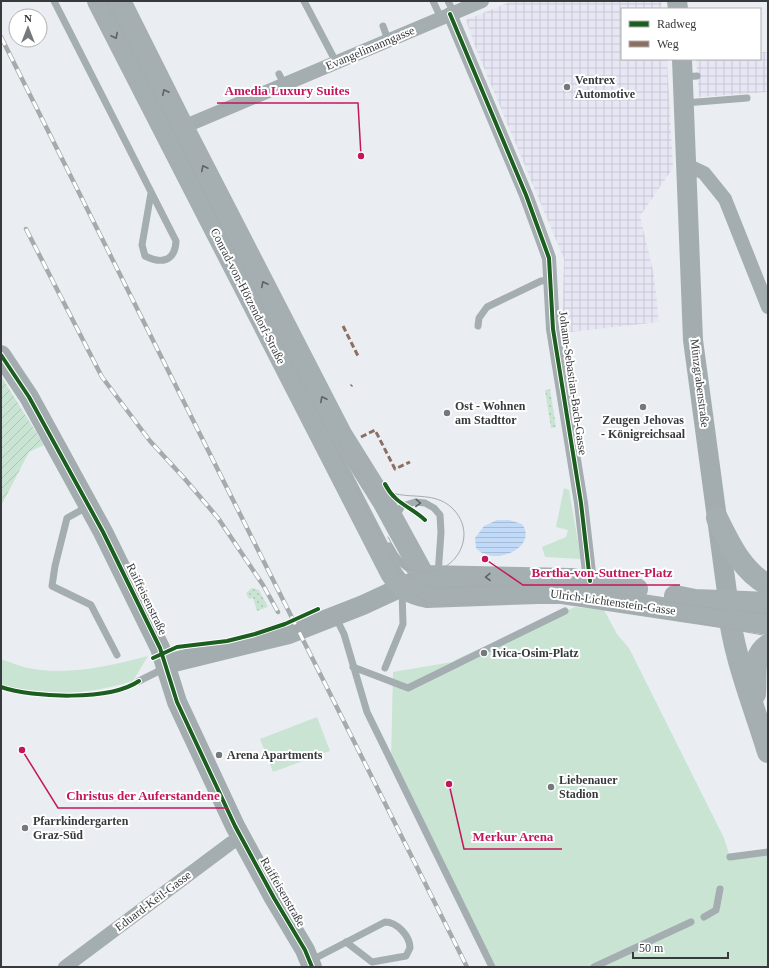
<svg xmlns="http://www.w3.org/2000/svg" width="769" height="968" font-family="Georgia,serif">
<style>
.industrial{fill:url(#industrial-grid)}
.grass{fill:url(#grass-dots)}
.park{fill:#c9e4d3}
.garden{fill:url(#garden-furrows)}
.water{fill:url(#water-rules)}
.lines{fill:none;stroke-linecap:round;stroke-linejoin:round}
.lane{stroke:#a4adb0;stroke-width:7}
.street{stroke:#a4adb0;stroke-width:14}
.secondary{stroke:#a3adaf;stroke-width:20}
.primary{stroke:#a5afb2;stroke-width:22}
.tram{stroke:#a5abad;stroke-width:1}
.rail-casing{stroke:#a5abad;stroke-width:4.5}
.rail{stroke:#fff;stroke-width:3;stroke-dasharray:9;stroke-linecap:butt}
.quiet{stroke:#8d6e63;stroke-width:3;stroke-dasharray:6 3;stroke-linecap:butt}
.cycleway-casing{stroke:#fff;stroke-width:6}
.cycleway{stroke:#1b5e20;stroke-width:4}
.oneway{stroke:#5e6366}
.oneway2{stroke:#5d6265}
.poi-dot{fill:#76797c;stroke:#fff;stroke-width:1.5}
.labels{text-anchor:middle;stroke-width:4;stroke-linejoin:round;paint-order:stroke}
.street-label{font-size:12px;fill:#373a3d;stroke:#fff}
.poi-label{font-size:12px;font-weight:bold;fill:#373a3d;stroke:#fff;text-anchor:start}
.leader{fill:none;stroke:#c2185b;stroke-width:1.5}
.callout-dot{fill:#c2185b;stroke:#fff;stroke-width:1.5}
.callout-label{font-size:13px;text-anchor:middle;font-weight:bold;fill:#c2185b;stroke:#fff;stroke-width:4;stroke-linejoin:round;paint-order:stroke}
</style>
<defs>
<pattern id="industrial-grid" width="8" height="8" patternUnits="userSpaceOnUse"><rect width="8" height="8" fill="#e7e6f4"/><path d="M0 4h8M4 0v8" fill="none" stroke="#c7c6d2"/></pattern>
<pattern id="grass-dots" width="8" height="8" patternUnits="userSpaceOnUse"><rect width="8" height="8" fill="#c9e4d3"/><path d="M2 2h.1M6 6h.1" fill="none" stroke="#adc4b6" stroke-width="1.8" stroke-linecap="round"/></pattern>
<pattern id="garden-furrows" width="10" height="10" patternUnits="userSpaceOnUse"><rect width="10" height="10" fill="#c9e4d3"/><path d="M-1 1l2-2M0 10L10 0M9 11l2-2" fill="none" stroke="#adc4b6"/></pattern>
<pattern id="water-rules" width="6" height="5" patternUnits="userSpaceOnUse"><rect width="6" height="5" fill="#c1daf8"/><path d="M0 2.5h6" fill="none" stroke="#a6bcd6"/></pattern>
</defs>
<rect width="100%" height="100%" fill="#eaeef2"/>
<g class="industrial">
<polygon points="512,1 661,1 662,9 622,9 622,59 667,59 673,168 640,216 654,275 659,322 562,333 564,259 476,49 466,20"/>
<polygon points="760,52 768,52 768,92 699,97 696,59 760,59"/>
</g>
<g class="grass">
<polygon points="550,389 556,427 551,428 545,390"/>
<polygon points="252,588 259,590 268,607 257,611 253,598 249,599 246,593"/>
</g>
<g class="park">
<polygon points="564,488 569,490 581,559 545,557 542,547 566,537 568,530 556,527"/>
<polygon points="575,607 604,610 617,634 629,648 724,838 730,857 768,852 768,967 492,967 391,761 393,672 452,662 459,658"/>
<path d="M148 656 133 681C90 694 44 699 1 684V659C10 662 19 666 28 668 68 676 109 666 148 656Z"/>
<polygon points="317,717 330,751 273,772 260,739"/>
</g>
<polygon class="garden" points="1,376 44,445 29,452 1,506"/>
<path class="water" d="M497 520H509L522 524C539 547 493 568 476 548L475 538 484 526Z"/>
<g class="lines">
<g class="lane">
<path d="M54 1 176 241C175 262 161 264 145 256L142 245 151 193"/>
<polyline points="304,1 336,62"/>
<polyline points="433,1 441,18"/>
<polyline points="448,1 454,13"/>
<polyline points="383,26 388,40"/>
<polyline points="279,74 284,84"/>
<polyline points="683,77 697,76"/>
<polyline points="685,103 747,98"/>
<polyline points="478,326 479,318 487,307 541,281 551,280"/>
<polyline points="87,507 67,518 55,566 52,586 91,605 117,655"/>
<polyline points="396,516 402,506 415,502 425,503 434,508 440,515 441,532 438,575"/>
<path d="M389 546C395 557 403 567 415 572"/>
<polyline points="336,618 344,634 367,712 492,967"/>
<polyline points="353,667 408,688 565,611"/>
<polyline points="385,668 403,624 402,590"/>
<polyline points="139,681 157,672 164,665"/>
<polyline points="730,857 768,852"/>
<polyline points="704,917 716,910 720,889"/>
<path d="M310 961 385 922C397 922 410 936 410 948L406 956 372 962 346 942"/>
<polyline points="594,967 691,922"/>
</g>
<g class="street">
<polyline points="450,14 526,195 549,258 553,329 581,503 590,581"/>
<polyline points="176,130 482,1"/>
<polyline points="687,165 704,173 725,199 768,307"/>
<polyline points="65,967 231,843 242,838"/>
</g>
<g class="secondary">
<polyline points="677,1 678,9"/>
<polyline points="682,59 693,340 728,600"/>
<polyline points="1,355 29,397 103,532 160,648 177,702 235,826 274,898 305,950 312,967"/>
<polyline points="166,664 289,634 363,605 417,580"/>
</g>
<g class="primary">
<path d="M98 1 391 573C400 588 411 594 427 597L539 593H562L768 624"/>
<polyline points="120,1 183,127 341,434 384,503 424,576 572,579 637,589"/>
<path d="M717 518C730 544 742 571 768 585"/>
<polyline points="675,596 695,600 768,603"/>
<path d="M728 605C733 656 753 703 768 752"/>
<path d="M755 694C757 676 751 656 768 645"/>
</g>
<g class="tram">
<polyline points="106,1 403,579 416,595 425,601 436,605 495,602 562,602 698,623 768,636"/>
<polyline points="333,431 363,489"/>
<path d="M355 469C366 481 379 491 396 494 415 498 435 493 451 507 485 538 446 589 405 567"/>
<polyline points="388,537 408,573 422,584 436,588 510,585 570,586 696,606 768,614"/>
</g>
<defs>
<g id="rail">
<polyline points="1,37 467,967"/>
<polyline points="26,229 102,377 150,441 184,478 218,518 263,585 278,612"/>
</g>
</defs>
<use href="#rail" class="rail-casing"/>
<use href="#rail" class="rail"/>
<g class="quiet">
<polyline points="343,326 358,356"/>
<polyline points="351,386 352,385"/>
<polyline points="361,437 375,430 395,469 410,462"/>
</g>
<defs>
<g id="cycleway">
<polyline points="450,14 526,195 549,258 553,329 581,503 590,581"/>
<polyline points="1,355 29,397 103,532 160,648 177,702 235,826 274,898 305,950 312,967"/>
<path d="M385 484C395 504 410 506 425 520"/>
<polyline points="153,658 177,647 227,641 255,634 285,624 318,609"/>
<path d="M1 687C33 698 110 701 139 681"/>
</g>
</defs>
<use href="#cycleway" class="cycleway-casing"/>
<use href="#cycleway" class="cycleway"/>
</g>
<defs><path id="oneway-chevron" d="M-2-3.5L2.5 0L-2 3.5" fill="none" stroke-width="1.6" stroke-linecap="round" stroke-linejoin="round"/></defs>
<g class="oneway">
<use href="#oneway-chevron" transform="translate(115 36) rotate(63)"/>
<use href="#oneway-chevron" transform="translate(165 92) rotate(-116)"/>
<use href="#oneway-chevron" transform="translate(204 168) rotate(-117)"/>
<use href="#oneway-chevron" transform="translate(264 284) rotate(-117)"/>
<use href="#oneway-chevron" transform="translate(323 399) rotate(-117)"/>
<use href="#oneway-chevron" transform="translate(488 577) rotate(179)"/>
</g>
<use class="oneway2" href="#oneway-chevron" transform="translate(418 503) rotate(2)"/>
<g class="poi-dot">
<circle cx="567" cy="87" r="4"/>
<circle cx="643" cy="407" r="4"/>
<circle cx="447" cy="413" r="4"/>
<circle cx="484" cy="653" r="4"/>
<circle cx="219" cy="755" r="4"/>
<circle cx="551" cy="787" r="4"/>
<circle cx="25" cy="828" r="4"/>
</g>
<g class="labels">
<g class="street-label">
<text transform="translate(370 48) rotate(-23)" y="4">Evangelimanngasse</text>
<text transform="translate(248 296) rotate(63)" y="4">Conrad-von-Hötzendorf-Straße</text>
<text transform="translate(573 383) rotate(82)" y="4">Johann-Sebastian-Bach-Gasse</text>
<text transform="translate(700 383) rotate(83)" y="4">Münzgrabenstraße</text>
<text transform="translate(147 599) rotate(64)" y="4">Raiffeisenstraße</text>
<text transform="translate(613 602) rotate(8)" y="4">Ulrich-Lichtenstein-Gasse</text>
<text transform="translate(283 892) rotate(60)" y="4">Raiffeisenstraße</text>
<text transform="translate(153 901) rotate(-37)" y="4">Eduard-Keil-Gasse</text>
</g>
<g class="poi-label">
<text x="575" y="84">Ventrex<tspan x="575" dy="14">Automotive</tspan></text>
<text x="455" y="410">Ost - Wohnen<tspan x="455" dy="14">am Stadttor</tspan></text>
<text x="643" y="424" text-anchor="middle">Zeugen Jehovas<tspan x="643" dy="14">- Königreichsaal</tspan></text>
<text x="492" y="657">Ivica-Osim-Platz</text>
<text x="227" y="759">Arena Apartments</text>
<text x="559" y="784">Liebenauer<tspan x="559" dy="14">Stadion</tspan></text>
<text x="33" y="825">Pfarrkindergarten<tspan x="33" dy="14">Graz-Süd</tspan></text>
</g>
</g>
<path class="leader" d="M361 156L358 103H217M485 559L523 585H680M22 750L58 808H228M449 784L464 849H562"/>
<g class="callout-dot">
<circle cx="361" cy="156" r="4"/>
<circle cx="485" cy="559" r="4"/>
<circle cx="22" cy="750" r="4"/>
<circle cx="449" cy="784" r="4"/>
</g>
<g class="callout-label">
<text x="287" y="95">Amedia Luxury Suites</text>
<text x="602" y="577">Bertha-von-Suttner-Platz</text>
<text x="143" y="800">Christus der Auferstandene</text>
<text x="513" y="841">Merkur Arena</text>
</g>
<rect width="769" height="968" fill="none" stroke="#373a3d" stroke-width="4"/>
<rect x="621" y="8" width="140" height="52" fill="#ffffff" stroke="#afb0b1"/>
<rect x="629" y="21" width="20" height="6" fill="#1b5e20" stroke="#afb0b1"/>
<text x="657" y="28" font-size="12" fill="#373a3d">Radweg</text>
<rect x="629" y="41" width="20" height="6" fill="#8d6e63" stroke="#afb0b1"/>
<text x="657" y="48" font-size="12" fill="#373a3d">Weg</text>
<g transform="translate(28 28)"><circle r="19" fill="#ffffff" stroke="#afb0b1"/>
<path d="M0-3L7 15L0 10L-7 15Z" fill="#76797c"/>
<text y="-6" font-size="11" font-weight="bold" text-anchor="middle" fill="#373a3d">N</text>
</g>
<path d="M633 952v6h95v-6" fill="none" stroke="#373a3d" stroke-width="2"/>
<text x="639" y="952" font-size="12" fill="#373a3d" stroke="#ffffff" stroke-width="3" paint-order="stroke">50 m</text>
</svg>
